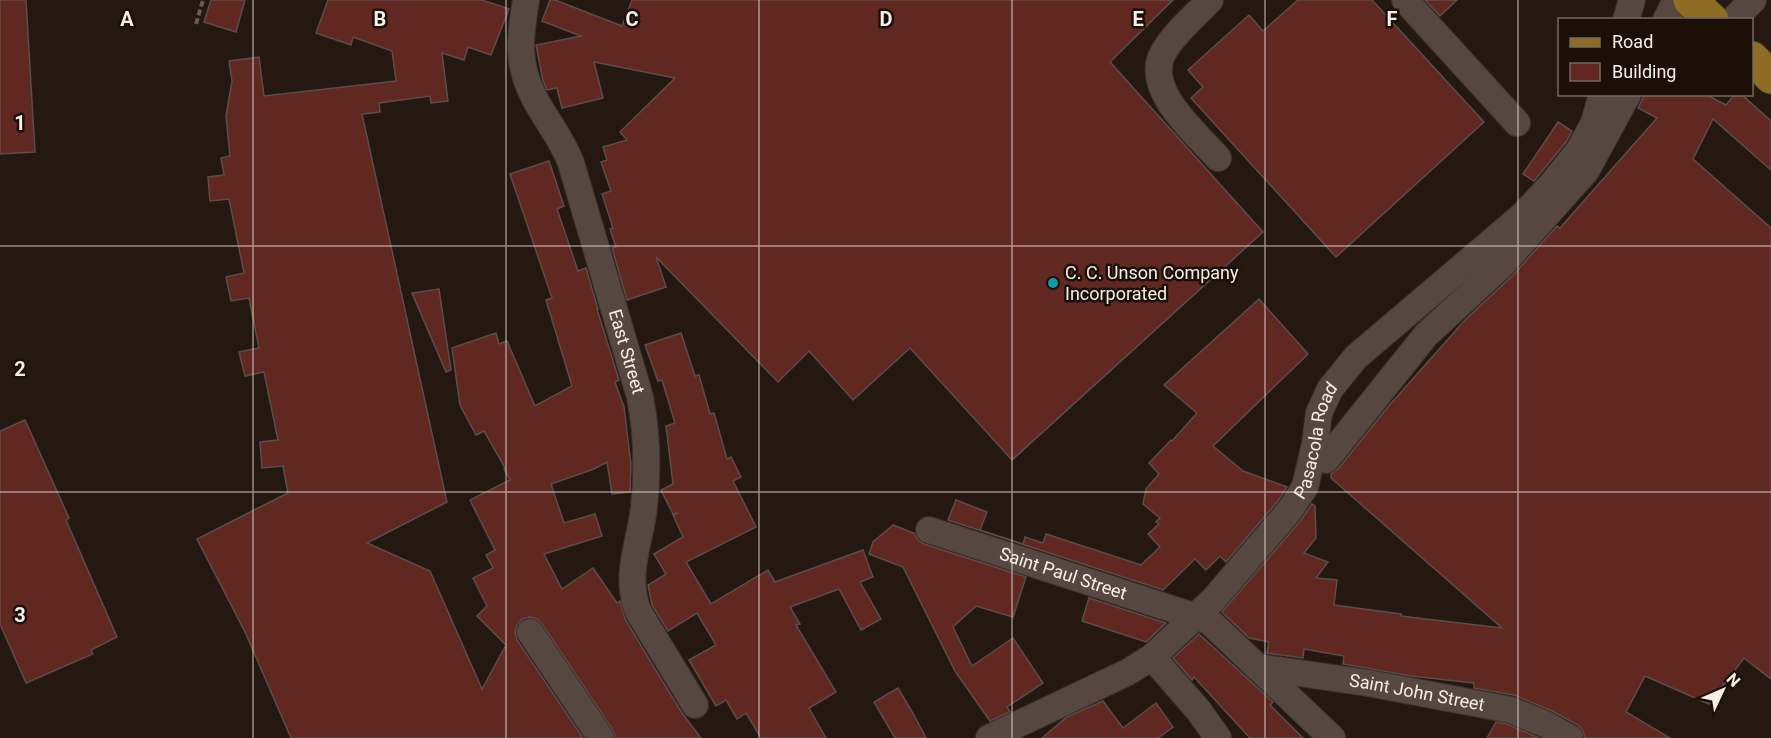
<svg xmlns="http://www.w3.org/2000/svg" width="1771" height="738" font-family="Roboto,sans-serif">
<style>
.building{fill:#612822;stroke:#5e4c4a;stroke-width:1.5}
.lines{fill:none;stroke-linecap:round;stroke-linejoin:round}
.minor-casing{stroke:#3c332f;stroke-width:28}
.major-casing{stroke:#3c332f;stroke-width:35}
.path{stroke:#665c54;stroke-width:4;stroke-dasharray:6 3;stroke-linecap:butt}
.minor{stroke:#56483e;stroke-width:26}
.major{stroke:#8d6d21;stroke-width:33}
.grid{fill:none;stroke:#f7eee8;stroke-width:1.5;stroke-opacity:0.55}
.culture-dot{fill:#0f9aa8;stroke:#1b1008;stroke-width:2}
.labels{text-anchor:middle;stroke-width:5;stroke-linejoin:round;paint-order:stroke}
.poi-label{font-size:18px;fill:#f7eee8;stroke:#1b1008;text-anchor:start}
.street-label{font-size:18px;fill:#f7eee8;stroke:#1b1008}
.grid-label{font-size:20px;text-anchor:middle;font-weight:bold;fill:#f7eee8;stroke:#1b1008;stroke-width:5;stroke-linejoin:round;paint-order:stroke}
</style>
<rect width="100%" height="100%" fill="#241910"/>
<g class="building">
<polygon points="0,0 26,0 35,152 0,154"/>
<polygon points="211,0 245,0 236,32 204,22"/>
<polygon points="328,0 482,0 509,9 491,55 468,47 464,60 442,53 448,101 431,103 430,96 379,103 380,112 362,114 447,502 367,543 430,571 482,689 506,645 477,616 487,606 473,578 493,568 486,555 495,550 470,500 510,480 504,469 505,468 484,431 476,435 460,405 452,348 496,333 499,344 507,341 535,406 572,386 546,300 552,298 510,174 549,161 564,206 557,209 578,271 586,268 598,309 597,309 619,380 615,382 624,407 631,465 630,492 612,494 607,462 594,469 551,484 564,523 595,514 602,536 544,554 562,589 593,568 617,603 620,601 625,619 655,669 682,713 701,738 616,738 613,730 542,624 537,619 530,617 522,619 517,625 515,632 517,640 583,738 291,738 245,632 197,539 288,493 283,466 262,468 260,442 278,440 264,372 245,376 239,352 259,348 249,298 231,301 226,277 244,273 229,199 210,201 208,177 224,175 221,158 230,156 226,116 232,81 229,61 259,57 264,96 396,81 392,51 353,37 351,45 316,33"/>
<polygon points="550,0 555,0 622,26 632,0 1173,0 1110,62 1263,232 1012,460 910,348 853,400 809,351 778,382 656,257 666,287 627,300 612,248 616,247 610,229 613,228 602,194 611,191 601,162 607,160 603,147 627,140 620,132 675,78 594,62 603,98 562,108 557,88 547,90 543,81 536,45 581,36 542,21"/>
<polygon points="1298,0 1372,0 1484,122 1336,257 1191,98 1203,87 1188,70 1249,15 1263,31"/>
<polygon points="1425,0 1457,0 1440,16"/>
<polygon points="1645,94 1705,94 1726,105 1735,94 1741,94 1771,121 1771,170 1713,119 1693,159 1771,228 1771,679 1744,658 1709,704 1645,676 1626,712 1670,738 1585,738 1583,731 1578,725 1552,711 1514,695 1474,688 1474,683 1411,676 1343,664 1344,656 1304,649 1303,658 1267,653 1269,642 1249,638 1222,612 1301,520 1312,504 1315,506 1316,538 1304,553 1328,562 1316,578 1337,580 1334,605 1401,614 1401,616 1502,628 1331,478 1331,474 1338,469 1387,408 1465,320 1513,275 1557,226 1560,228 1657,118 1638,108"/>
<polygon points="1558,122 1572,131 1566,142 1534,181 1523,174"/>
<polygon points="439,289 451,370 446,372 412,293"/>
<polygon points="1259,299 1308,354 1213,446 1243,471 1287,487 1278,501 1226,562 1220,556 1206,570 1195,559 1163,590 948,520 956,500 987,512 980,530 1023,544 1025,537 1043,543 1046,534 1141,565 1160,547 1148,534 1159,524 1156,522 1160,518 1143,504 1146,489 1159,474 1149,463 1171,440 1172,441 1197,413 1164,385"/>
<polygon points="681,333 695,376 699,375 710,414 714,413 727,459 731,457 741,477 733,481 756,527 686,562 711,604 768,570 775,582 863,550 873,577 860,582 881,619 861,630 839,589 790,607 800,624 796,625 836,692 809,708 826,738 761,738 746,713 737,719 726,700 716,706 689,660 716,645 697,613 668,631 652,605 648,585 666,574 654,554 683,537 673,515 678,513 673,514 661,490 673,484 666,426 675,423 662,380 658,381 645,345"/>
<polygon points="25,420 69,518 66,520 117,637 91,650 93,654 26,683 0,624 0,431"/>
<polygon points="893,525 914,533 918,540 924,544 1026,577 1013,617 976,606 953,627 972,666 1013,638 1043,683 1007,707 1010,712 990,721 955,671 903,567 869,554 873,542"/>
<polygon points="1089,598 1166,623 1146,642 1082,621"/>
<polygon points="1199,634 1273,702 1270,705 1303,738 1250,738 1194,677 1192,680 1173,658"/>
<polygon points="898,688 914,715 926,738 895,738 874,702"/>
<polygon points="1103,701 1123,728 1156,703 1173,727 1158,738 1042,738 1067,717"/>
<polygon points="1496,722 1507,724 1539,738 1487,738"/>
</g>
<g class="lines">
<defs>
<g id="minor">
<path id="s1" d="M526 0C520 36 516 65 535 99 547 122 561 137 571 163L640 397C647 433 648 470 644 507 640 544 624 573 638 611L695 705"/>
<path d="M1210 0C1195 16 1174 33 1163 53 1143 89 1196 133 1218 158"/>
<polyline points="1405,0 1517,123"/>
<polyline points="1626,20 1632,0"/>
<polyline points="1666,20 1676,0"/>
<polyline points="1733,20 1753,0"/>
<polyline points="1326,460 1426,335 1503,264 1586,171 1628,94"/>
<path id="s2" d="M929 530 1209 621 1332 738"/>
<polyline points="530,632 601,738"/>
<polyline points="1152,657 1199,711 1218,738"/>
<path id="s3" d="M1257 667 1368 683 1511 710 1545 724 1570 738"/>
<path id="s4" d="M989 738 1128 672 1152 657 1214 599 1290 510 1305 487 1315 444 1319 413 1330 389 1356 357 1523 215 1552 184 1579 150 1594 123 1602 94"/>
</g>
<g id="major">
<polyline points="1690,0 1712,20"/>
<polyline points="1752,58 1771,77"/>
</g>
</defs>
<use href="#minor" class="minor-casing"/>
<use href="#major" class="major-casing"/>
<polyline class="path" points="196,24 203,0"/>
<use href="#minor" class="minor"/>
<use href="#major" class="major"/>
</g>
<path class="grid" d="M253 0V738M506 0V738M759 0V738M1012 0V738M1265 0V738M1518 0V738M0 246H1771M0 492H1771"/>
<circle class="culture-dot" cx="1053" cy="283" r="6"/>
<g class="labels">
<g class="poi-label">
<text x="1065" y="279">C. C. Unson Company<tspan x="1065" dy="21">Incorporated</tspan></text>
</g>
<g class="street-label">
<text dy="6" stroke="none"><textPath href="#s1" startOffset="372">East Street</textPath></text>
<text dy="6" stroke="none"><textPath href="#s4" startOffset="459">Pasacola Road</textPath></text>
<text dy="6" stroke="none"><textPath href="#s2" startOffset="141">Saint Paul Street</textPath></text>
<text dy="6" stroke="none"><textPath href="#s3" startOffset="162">Saint John Street</textPath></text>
</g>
</g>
<g class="grid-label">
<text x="127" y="26">A</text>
<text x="380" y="26">B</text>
<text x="632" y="26">C</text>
<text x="886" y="26">D</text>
<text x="1138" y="26">E</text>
<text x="1392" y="26">F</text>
<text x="20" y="130">1</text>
<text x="20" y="376">2</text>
<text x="20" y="622">3</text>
</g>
<rect x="1558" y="18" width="195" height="78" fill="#1b1008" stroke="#736962" stroke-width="1.5"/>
<rect x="1570" y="38" width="30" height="9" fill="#8d6d21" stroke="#736962" stroke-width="1.5"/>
<text x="1612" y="48" font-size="18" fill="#f7eee8">Road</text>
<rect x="1570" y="63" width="30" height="18" fill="#612822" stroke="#736962" stroke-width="1.5"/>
<text x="1612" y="78" font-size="18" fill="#f7eee8">Building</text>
<g transform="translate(1723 690) rotate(46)" stroke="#1b1008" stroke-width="4.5" paint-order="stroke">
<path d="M0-4.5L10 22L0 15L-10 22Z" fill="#f7eee8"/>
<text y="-9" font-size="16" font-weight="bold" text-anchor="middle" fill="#f7eee8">N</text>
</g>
</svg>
